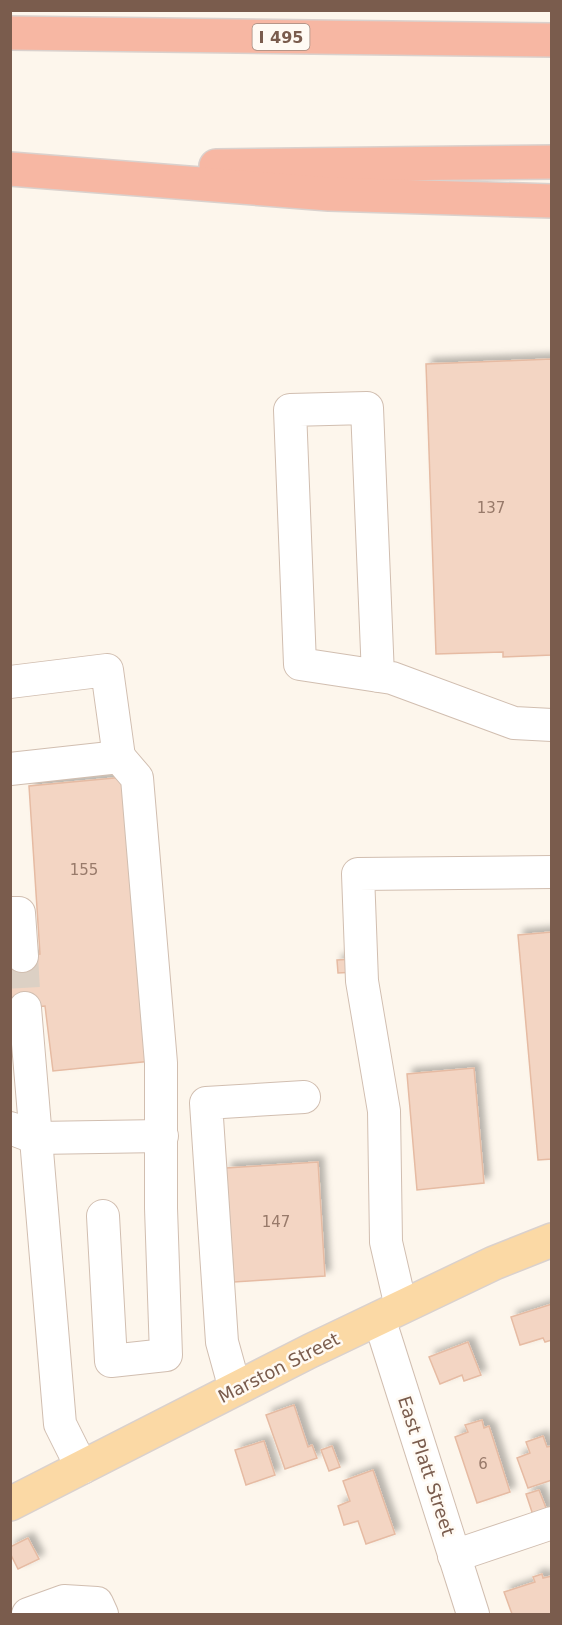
<svg xmlns="http://www.w3.org/2000/svg" width="562" height="1625" font-family="'DejaVu Sans',sans-serif">
<style>
.building{fill:#f3d5c3;stroke:#e6bba3;stroke-width:1.5;filter:url(#shadow)}
.lines{fill:none;stroke-linecap:round;stroke-linejoin:round}
.minor-tunnel{stroke:#dcd0c4;stroke-width:32;stroke-dasharray:32 16;stroke-linecap:butt}
.minor-casing{stroke:#d1beb0;stroke-width:34}
.major-casing{stroke:#dad1cd;stroke-width:36}
.highway-casing{stroke:#dad1cd;stroke-width:36}
.minor{stroke:#fff;stroke-width:32}
.major{stroke:#fbd9a5;stroke-width:33}
.highway{stroke:#f7b7a3;stroke-width:33}
.labels{text-anchor:middle;stroke-width:5;stroke-linejoin:round;paint-order:stroke}
.number-label{font-size:15px;fill:#987a6a}
.shield{fill:#fffaf3;stroke:#a28b7f;stroke-width:1.5}
.shield-label{font-size:16px;font-weight:bold;fill:#7a5c4d}
.street-label{font-size:18px;fill:#7a5c4d;stroke:#fffaf3}
</style>
<defs>
<filter id="shadow"><feDropShadow dx="5.5" dy="-5.5" stdDeviation="3" flood-color="#0004"/></filter>
</defs>
<rect width="100%" height="100%" fill="#fdf6ec"/>
<g class="building">
<polygon points="552,359 552,655 503,657 503,652 436,654 426,364"/>
<polygon points="125,777 152,1061 53,1071 45,1006 10,1009 10,957 40,954 29,786"/>
<polygon points="552,932 552,1159 538,1160 518,935"/>
<polygon points="355,959 356,972 338,973 337,960"/>
<polygon points="474,1068 484,1183 417,1190 407,1074"/>
<polygon points="318,1162 325,1276 234,1282 226,1168"/>
<polygon points="552,1304 552,1340 545,1342 543,1338 520,1345 511,1317"/>
<polygon points="468,1342 481,1375 464,1381 462,1375 440,1384 429,1357"/>
<polygon points="294,1405 308,1447 312,1445 317,1458 285,1469 266,1415"/>
<polygon points="482,1420 484,1428 489,1426 510,1492 477,1503 455,1437 468,1432 465,1425"/>
<polygon points="543,1436 547,1447 552,1446 552,1480 528,1488 517,1458 530,1453 526,1442"/>
<polygon points="264,1441 275,1475 246,1485 235,1450"/>
<polygon points="332,1446 340,1467 329,1471 321,1450"/>
<polygon points="373,1470 395,1534 366,1544 358,1521 344,1525 338,1506 350,1501 343,1481"/>
<polygon points="539,1490 548,1513 534,1518 526,1494"/>
<polygon points="28,1538 39,1559 18,1569 10,1553 10,1547"/>
<polygon points="542,1574 543,1578 552,1576 552,1614 512,1614 504,1592 535,1582 533,1577"/>
</g>
<g class="lines">
<polyline class="minor-tunnel" points="22,956 25,1008"/>
<defs>
<g id="minor">
<polyline points="378,676 367,408 290,410 300,664 392,678 514,723 552,725"/>
<polyline points="10,682 107,670 119,757"/>
<polyline points="10,769 119,757 137,778 161,1063 161,1208 166,1355 111,1361 103,1216"/>
<polyline points="10,913 19,913 22,956"/>
<polyline points="25,1008 60,1424 82,1468"/>
<polyline points="10,1128 36,1138 162,1136"/>
<polyline points="401,1307 386,1242 384,1111 362,981 358,874 552,872"/>
<polyline points="379,1318 473,1614"/>
<polyline points="235,1389 222,1342 206,1103 304,1097"/>
<polyline points="454,1556 552,1523"/>
<polyline points="28,1614 64,1601 97,1603 102,1614"/>
</g>
<polyline id="major" points="10,1504 310,1351 494,1263 552,1240"/>
<g id="highway">
<polyline points="10,33 552,40"/>
<polyline points="216,166 552,162"/>
<polyline points="10,169 329,194 552,201"/>
</g>
</defs>
<use href="#minor" class="minor-casing"/>
<use href="#major" class="major-casing"/>
<use href="#highway" class="highway-casing"/>
<use href="#minor" class="minor"/>
<use href="#major" class="major"/>
<use href="#highway" class="highway"/>
</g>
<g class="labels">
<g class="number-label">
<text x="491" y="513">137</text>
<text x="84" y="875">155</text>
<text x="276" y="1227">147</text>
<text x="483" y="1469">6</text>
</g>
<rect class="shield" x="252.5" y="24" width="57" height="26" rx="4.5"/>
<g class="shield-label">
<text x="281" y="43">I 495</text>
</g>
<g class="street-label">
<text transform="translate(279 1368) rotate(-27)" y="6">Marston Street</text>
<text transform="translate(426 1466) rotate(72)" y="6">East Platt Street</text>
</g>
</g>
<rect width="562" height="1625" fill="none" stroke="#7a5c4d" stroke-width="24"/>
</svg>
